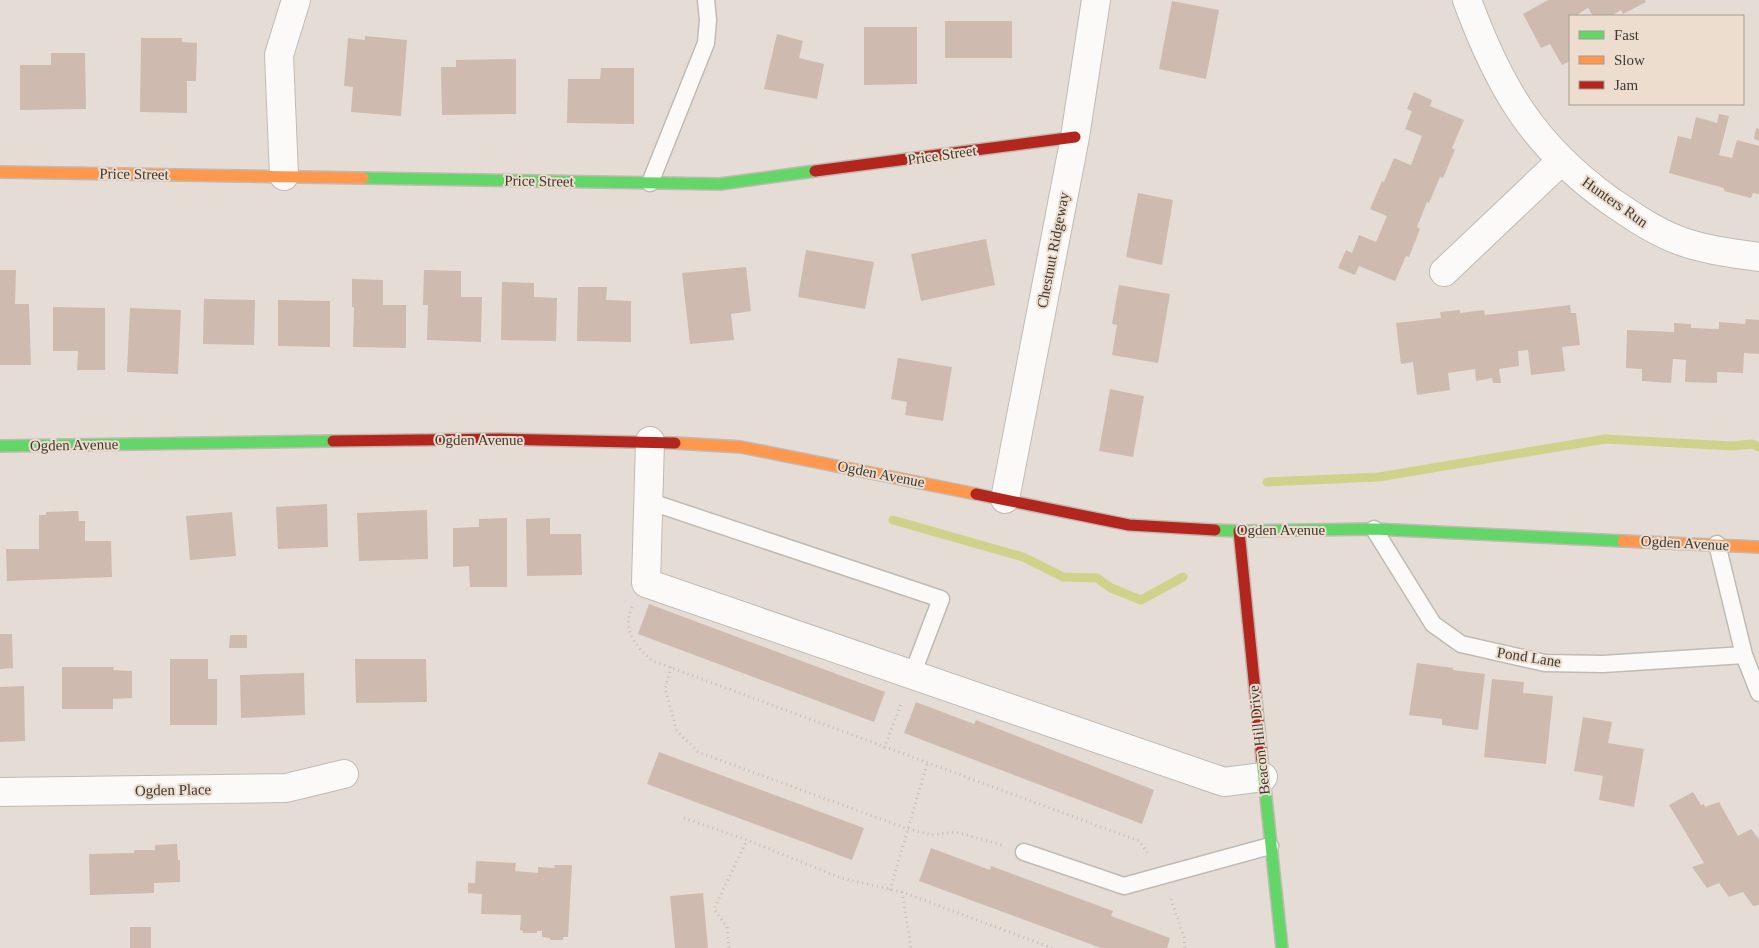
<svg xmlns="http://www.w3.org/2000/svg" width="1759" height="948" font-family="Georgia,serif">
<style>
.lines{fill:none;stroke-linecap:round;stroke-linejoin:round}
.stream{stroke:#cfd28b;stroke-width:9}
.building{fill:#cebaae}
.lane-casing{stroke:#c0bab3;stroke-width:19}
.street-casing{stroke:#c0bab3;stroke-width:30}
.fast-casing{stroke:#c0bab3;stroke-width:14}
.slow-casing{stroke:#c0bab3;stroke-width:14}
.jam-casing{stroke:#c0bab3;stroke-width:14}
.path{stroke:#c1bdba;stroke-width:3;stroke-dasharray:1 4;stroke-linecap:butt}
.lane{stroke:#fbfaf9;stroke-width:16}
.street{stroke:#fbfaf9;stroke-width:28}
.fast{stroke:#63d668;stroke-width:11}
.slow{stroke:#ff974d;stroke-width:11}
.jam{stroke:#b3261e;stroke-width:11}
.labels{text-anchor:middle;stroke-width:4;stroke-linejoin:round;paint-order:stroke}
.street-label{font-size:15px;fill:#3f3933;stroke:#ecddce}
</style>
<rect width="100%" height="100%" fill="#e5ddd5"/>
<g class="lines">
<g class="stream">
<polyline points="1267,482 1379,477 1605,439 1732,446 1752,444 1759,447"/>
<polyline points="893,520 1023,557 1063,577 1097,578 1111,588 1141,600 1183,577"/>
</g>
</g>
<g class="building">
<polygon points="1548,0 1645,0 1646,2 1623,14 1621,10 1611,16 1593,16 1588,8 1575,16 1570,16 1570,61 1562,65 1550,44 1541,48 1523,14"/>
<polygon points="1172,1 1219,10 1206,79 1159,69"/>
<rect x="945" y="21" width="67" height="37"/>
<polygon points="864,27 917,27 917,84 864,85"/>
<polygon points="777,34 803,41 799,58 824,64 817,99 764,89"/>
<polygon points="365,36 407,40 401,116 351,112 353,87 344,86 348,38 365,40"/>
<polygon points="141,38 182,38 182,42 197,43 196,81 187,81 187,113 140,112"/>
<polygon points="51,53 85,53 86,109 20,110 20,65 51,65"/>
<polygon points="516,59 516,114 442,115 441,67 456,67 456,60"/>
<polygon points="601,68 634,68 634,124 567,123 568,79 600,79"/>
<polygon points="1414,92 1432,100 1430,106 1464,120 1452,148 1455,150 1443,178 1440,177 1429,203 1427,202 1417,227 1420,229 1409,257 1406,256 1395,281 1359,266 1355,275 1338,268 1346,250 1352,253 1359,235 1376,242 1387,216 1370,209 1382,181 1384,182 1394,158 1411,165 1422,136 1405,129 1412,111 1407,109"/>
<polygon points="1719,114 1729,116 1719,155 1732,158 1737,140 1759,146 1759,194 1753,193 1751,198 1724,191 1724,188 1669,173 1678,136 1691,139 1696,117 1717,123"/>
<polygon points="1756,128 1759,129 1759,141 1754,139"/>
<polygon points="1138,193 1173,200 1162,265 1126,257"/>
<polygon points="986,239 995,285 921,301 911,254"/>
<polygon points="806,250 874,262 865,309 798,297"/>
<polygon points="746,267 751,311 731,314 734,340 690,344 682,273"/>
<polygon points="0,270 16,270 15,304 29,304 31,365 0,365"/>
<polygon points="424,270 461,271 461,297 482,297 481,342 427,340 428,305 423,305"/>
<polygon points="352,279 383,280 383,305 406,305 406,348 353,347 354,307 352,307"/>
<polygon points="502,282 534,283 534,297 557,298 556,341 501,340"/>
<polygon points="1119,285 1170,294 1158,363 1112,355 1117,325 1112,324"/>
<polygon points="578,287 607,287 606,300 631,301 631,342 577,341"/>
<polygon points="204,299 255,300 254,345 203,344"/>
<polygon points="278,300 330,301 330,347 278,346"/>
<polygon points="1570,305 1571,313 1576,313 1580,345 1562,347 1565,371 1531,375 1528,350 1518,351 1519,366 1499,369 1501,383 1493,383 1492,378 1476,381 1475,369 1448,373 1450,390 1417,395 1413,362 1401,364 1396,323 1441,318 1440,312 1460,310 1460,313 1484,310 1485,315"/>
<polygon points="53,307 105,308 105,370 77,370 78,351 53,351"/>
<polygon points="130,308 181,310 178,374 127,372"/>
<polygon points="1746,319 1759,320 1759,354 1744,353 1743,373 1717,372 1717,383 1685,382 1686,360 1673,359 1671,383 1642,381 1642,369 1626,368 1627,330 1674,332 1674,323 1691,324 1691,328 1719,329 1719,322 1745,324"/>
<polygon points="898,358 952,367 943,421 905,415 907,402 891,399"/>
<polygon points="1110,389 1144,396 1133,457 1099,451"/>
<polygon points="327,504 328,547 278,549 276,507"/>
<polygon points="427,510 428,559 359,561 357,513"/>
<polygon points="78,511 79,521 85,521 85,541 111,541 112,577 7,581 6,549 39,549 39,515 46,515 46,512"/>
<polygon points="232,512 236,556 190,560 186,516"/>
<polygon points="507,518 507,587 470,587 469,566 453,567 453,528 479,527 479,519"/>
<polygon points="550,518 550,534 581,534 582,575 527,576 526,519"/>
<polygon points="649,604 885,692 874,722 638,634"/>
<polygon points="0,634 12,634 13,668 0,669"/>
<polygon points="230,635 247,635 247,648 229,648"/>
<polygon points="170,659 208,659 208,679 217,679 217,725 170,725"/>
<polygon points="355,659 426,659 427,702 356,703"/>
<polygon points="1417,663 1453,668 1453,670 1485,674 1478,730 1442,725 1442,719 1409,715"/>
<polygon points="62,667 114,667 113,670 132,671 132,698 113,699 113,709 62,709"/>
<polygon points="304,673 305,715 241,718 240,675"/>
<polygon points="1492,679 1524,682 1523,693 1553,696 1546,764 1484,757"/>
<polygon points="24,686 25,741 0,742 0,687"/>
<polygon points="916,702 974,724 976,720 1154,790 1142,824 904,733"/>
<polygon points="1583,717 1612,722 1608,743 1644,749 1634,807 1599,800 1603,776 1574,771"/>
<polygon points="659,752 864,828 852,860 647,784"/>
<polygon points="1693,792 1701,805 1704,804 1705,807 1719,802 1738,836 1751,829 1759,839 1759,905 1753,906 1743,892 1729,897 1719,883 1707,888 1692,867 1704,863 1669,805"/>
<polygon points="177,844 178,860 180,860 180,882 154,883 154,893 90,895 89,854 134,853 134,850 155,850 155,845"/>
<polygon points="931,848 990,870 991,866 1113,911 1111,916 1170,938 1167,948 1101,948 919,881"/>
<polygon points="476,861 516,863 515,871 538,873 538,867 555,868 554,865 572,865 568,937 563,937 563,940 550,940 550,938 542,937 542,931 537,931 537,933 523,933 523,931 520,930 521,915 481,914 482,894 468,893 468,883 475,883"/>
<polygon points="703,893 708,948 675,948 670,896"/>
<rect x="130" y="927" width="21" height="21"/>
</g>
<g class="lines">
<defs>
<g id="lane">
<polyline points="650,183 706,43 708,20 706,0"/>
<polyline points="648,501 941,599 912,675"/>
<polyline points="1374,529 1433,624 1461,644 1545,663 1603,664 1744,655"/>
<polyline points="1717,544 1744,655 1759,693"/>
<polyline points="1024,852 1124,886 1270,846"/>
</g>
<g id="street">
<path d="M1467 0C1499 87 1532 144 1609 200 1631 215 1652 230 1678 240 1704 250 1732 253 1759 257"/>
<polyline points="284,176 279,55 296,0"/>
<polyline points="1444,272 1561,161"/>
<polyline points="650,441 646,583 1224,782 1263,777"/>
<polyline points="1005,499 1075,137 1096,0"/>
<polyline points="0,792 286,788 344,774"/>
</g>
<g id="fast">
<polyline points="363,178 720,184 815,171"/>
<polyline points="0,446 333,441"/>
<polyline points="1215,530 1239,531 1374,529 1623,541"/>
<polyline points="1262,760 1282,948"/>
</g>
<g id="slow">
<polyline points="0,172 363,178"/>
<polyline points="675,443 741,447 976,494"/>
<polyline points="1623,541 1759,547"/>
</g>
<g id="jam">
<polyline points="815,171 1075,137"/>
<polyline points="333,441 499,439 675,443"/>
<polyline points="976,494 1129,525 1215,530"/>
<polyline points="1239,531 1262,760"/>
</g>
</defs>
<use href="#lane" class="lane-casing"/>
<use href="#street" class="street-casing"/>
<use href="#fast" class="fast-casing"/>
<use href="#slow" class="slow-casing"/>
<use href="#jam" class="jam-casing"/>
<g class="path">
<path d="M632 607C621 630 637 648 653 661L1139 841 1149 855"/>
<polyline points="671,667 665,689 677,731 698,752 908,829 932,835 956,832 1002,845"/>
<polyline points="884,748 902,702"/>
<polyline points="684,818 747,840 841,878 902,892 1052,948"/>
<polyline points="890,890 927,764"/>
<polyline points="902,892 911,948"/>
<polyline points="1171,899 1184,937 1185,948"/>
<polyline points="729,948 727,927 714,909 747,840"/>
</g>
<use href="#lane" class="lane"/>
<use href="#street" class="street"/>
<use href="#fast" class="fast"/>
<use href="#slow" class="slow"/>
<use href="#jam" class="jam"/>
</g>
<g class="labels">
<g class="street-label">
<text transform="translate(942 155) rotate(-8)" y="5">Price Street</text>
<text transform="translate(134 174) rotate(1)" y="5">Price Street</text>
<text transform="translate(539 181) rotate(1)" y="5">Price Street</text>
<text transform="translate(1615 202) rotate(35)" y="5">Hunters Run</text>
<text transform="translate(1053 250) rotate(-79)" y="5">Chestnut Ridgeway</text>
<text x="479" y="445">Ogden Avenue</text>
<text transform="translate(74 445) rotate(-1)" y="5">Ogden Avenue</text>
<text transform="translate(881 474) rotate(11)" y="5">Ogden Avenue</text>
<text x="1281" y="535">Ogden Avenue</text>
<text transform="translate(1685 543) rotate(3)" y="5">Ogden Avenue</text>
<text transform="translate(1529 657) rotate(9)" y="5">Pond Lane</text>
<text transform="translate(1259 740) rotate(-96)" y="5">Beacon Hill Drive</text>
<text transform="translate(173 790) rotate(-1)" y="5">Ogden Place</text>
</g>
</g>
<rect x="1569" y="15" width="175" height="90" fill="#ecddce" stroke="#a79b90"/>
<rect x="1579" y="31" width="25" height="8" fill="#63d668" stroke="#a79b90"/>
<text x="1614" y="40" font-size="15" fill="#3f3933">Fast</text>
<rect x="1579" y="56" width="25" height="8" fill="#ff974d" stroke="#a79b90"/>
<text x="1614" y="65" font-size="15" fill="#3f3933">Slow</text>
<rect x="1579" y="81" width="25" height="8" fill="#b3261e" stroke="#a79b90"/>
<text x="1614" y="90" font-size="15" fill="#3f3933">Jam</text>
</svg>
